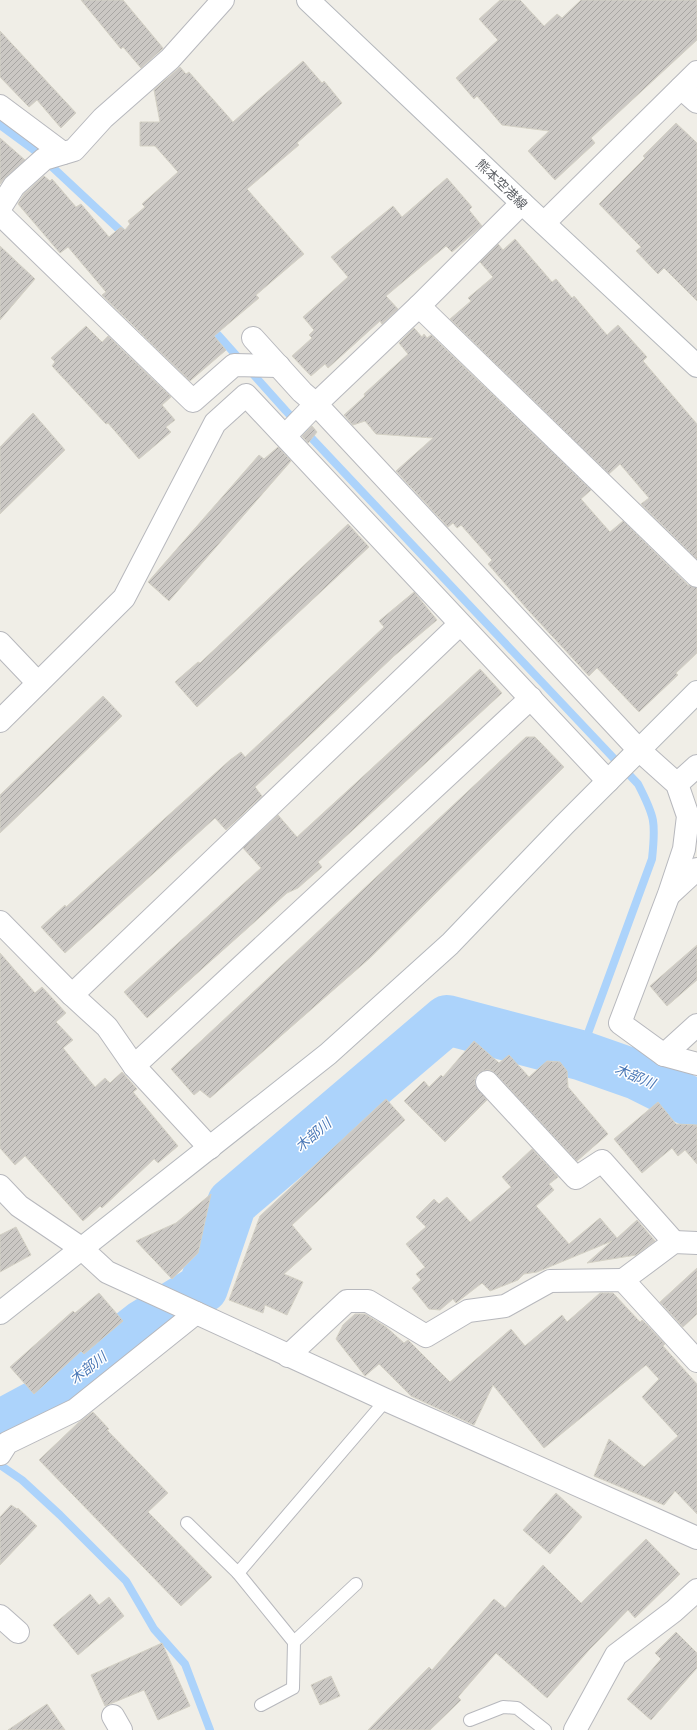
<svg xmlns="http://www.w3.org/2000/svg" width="697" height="1730" font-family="Inter,'Noto Sans JP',sans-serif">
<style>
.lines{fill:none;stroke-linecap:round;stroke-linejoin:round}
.stream{stroke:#acd3fb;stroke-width:8}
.river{stroke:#acd3fb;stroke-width:50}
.building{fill:url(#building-hatch);stroke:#d4d1c5}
.lane-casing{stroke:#b7b8bd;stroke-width:14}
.street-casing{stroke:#b7b8bd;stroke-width:24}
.secondary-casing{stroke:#b5b8bd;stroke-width:24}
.lane{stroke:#fff;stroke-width:12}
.street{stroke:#fff;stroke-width:22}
.secondary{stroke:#fff;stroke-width:22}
.labels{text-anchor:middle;stroke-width:3;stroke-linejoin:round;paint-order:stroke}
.street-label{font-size:13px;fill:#5e6166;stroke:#fff}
.water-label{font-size:14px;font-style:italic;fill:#4b78b6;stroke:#fff}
</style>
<defs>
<pattern id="building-hatch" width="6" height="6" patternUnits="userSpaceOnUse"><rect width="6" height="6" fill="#cbc8c4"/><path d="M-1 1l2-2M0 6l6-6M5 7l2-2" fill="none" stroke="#a8a6a3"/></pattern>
</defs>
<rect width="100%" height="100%" fill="#f0eee7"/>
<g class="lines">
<g class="stream">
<polyline points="0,125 34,150 125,235"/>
<path d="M210 326 286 411 638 784C655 817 656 822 652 859L580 1055"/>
<polyline points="0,1465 22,1480 60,1515 126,1581 154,1629 185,1664 210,1730"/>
</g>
<polyline class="river" points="0,1425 50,1398 144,1324 203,1288 232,1203 447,1020 580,1055 637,1075 697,1105"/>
</g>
<g class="building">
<polygon points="81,0 123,0 163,48 141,68 123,47 121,49"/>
<polygon points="500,0 520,0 544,26 557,14 562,18 581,0 697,0 697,40 591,138 595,143 555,180 528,151 549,131 502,125 477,96 474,99 456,78 498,40 479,19"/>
<polygon points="0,31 76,113 61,128 37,100 29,107 0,77"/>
<polygon points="303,61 322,83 324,81 342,103 297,143 299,145 247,189 304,254 256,295 259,298 214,336 226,350 190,381 102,295 106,292 68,247 60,253 18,204 24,194 44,176 50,181 52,179 76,207 81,204 109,237 121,227 125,230 130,224 128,221 145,207 142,204 178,172 155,146 140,146 140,122 160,122 154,90 180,67 186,74 189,72 233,122"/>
<polygon points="676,123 697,143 697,301 664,268 658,274 636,251 641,247 599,204 645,158 643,156"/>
<polygon points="0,138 25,160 6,177 0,184"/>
<polygon points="447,178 472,207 469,210 482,226 452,252 446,246 386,296 398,309 382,324 380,321 328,368 325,364 311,376 292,356 312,338 309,335 314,330 303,317 348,277 331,257 393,206 402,217"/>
<polygon points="515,239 552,282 556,279 572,298 574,296 607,335 618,325 647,357 643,361 697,424 697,559 641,504 649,498 620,464 609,474 450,319 471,301 468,298 493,277 480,262 498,244 503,250"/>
<polygon points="0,246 35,279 0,320"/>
<polygon points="86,326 102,342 108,336 171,397 162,405 175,420 166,427 171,432 139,459 108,423 106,424 52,366 55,362 51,358"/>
<polygon points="414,328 422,337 424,334 427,338 431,335 591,490 581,499 610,532 623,521 688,585 697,588 697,653 676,673 678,675 639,712 597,668 589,676 528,610 488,564 492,560 461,525 457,528 453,523 448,527 396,471 433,438 376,434 365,421 353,425 344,415 365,396 364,394 408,354 399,343"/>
<polygon points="33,413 65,450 0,514 0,447"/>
<polygon points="312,426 317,432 308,443 302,436"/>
<polygon points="278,447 291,461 169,601 148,582 259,455 264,459"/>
<polygon points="348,524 369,547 197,707 175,682 198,662 200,663"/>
<polygon points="414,592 437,620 394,656 255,787 262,796 226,830 215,818 65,953 41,927 65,905 66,907 230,760 241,752 245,757 384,627 379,621"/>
<polygon points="480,669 502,693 318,862 322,867 298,888 287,893 147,1018 124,992 261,868 243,848 278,815 297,837"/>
<polygon points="103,696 122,716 0,833 0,795"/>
<polygon points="526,737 535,737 564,767 370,958 210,1098 200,1090 194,1095 171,1069"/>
<polygon points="697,945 697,980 667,1006 650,986"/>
<polygon points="0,953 35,993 42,987 66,1013 56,1022 73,1040 63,1048 95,1087 105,1078 110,1083 122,1072 137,1089 133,1092 178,1146 158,1163 154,1159 102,1208 100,1206 83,1221 25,1156 15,1165 0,1148"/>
<polygon points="474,1041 499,1063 509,1055 529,1077 547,1061 560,1062 567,1071 568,1087 608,1134 577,1161 496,1074 491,1070 485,1070 478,1073 475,1078 475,1084 487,1100 445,1142 404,1101 424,1081 429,1087 441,1075 443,1077"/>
<polygon points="386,1099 405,1120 292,1225 312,1249 284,1274 303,1282 287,1315 265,1305 263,1313 229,1300 260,1216"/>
<polygon points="658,1102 676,1124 697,1125 697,1164 685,1150 678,1156 672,1148 642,1173 614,1139"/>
<polygon points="532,1149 558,1177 549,1184 554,1190 536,1206 569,1244 600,1218 617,1238 637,1220 655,1241 636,1255 587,1263 612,1241 537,1272 524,1274 518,1280 490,1291 482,1283 456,1303 453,1299 440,1310 429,1309 412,1288 421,1280 416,1274 425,1267 406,1244 426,1227 416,1217 434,1199 439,1204 447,1197 470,1222 511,1187 502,1177"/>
<polygon points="211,1194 198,1253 172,1279 136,1241 176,1223"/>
<polygon points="16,1227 31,1255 0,1272 0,1235"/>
<polygon points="697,1268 697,1314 683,1327 660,1302"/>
<polygon points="99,1293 123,1321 84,1354 81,1351 34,1394 10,1367 73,1311 75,1313"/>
<polygon points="600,1293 613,1293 640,1322 642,1320 665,1344 663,1346 697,1384 697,1514 675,1491 664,1505 594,1476 609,1439 644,1467 678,1436 642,1397 659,1379 646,1365 544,1448 493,1385 474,1425 411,1396 379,1364 365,1376 336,1339 343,1325 355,1314 365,1314 386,1327 404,1343 408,1340 450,1382 511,1329 525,1346 562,1315 567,1322"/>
<polygon points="93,1412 109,1429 107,1430 168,1493 148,1512 212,1577 181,1606 39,1460 78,1423"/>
<polygon points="556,1493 582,1517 550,1554 523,1530"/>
<polygon points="11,1505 17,1509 18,1508 37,1526 0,1565 0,1517"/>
<polygon points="646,1539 680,1574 635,1618 628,1610 589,1650 547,1698 496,1653 458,1697 461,1700 430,1730 368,1730 429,1667 432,1670 494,1599 505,1608 543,1565 581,1603"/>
<polygon points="90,1594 99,1605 109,1597 124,1616 78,1655 53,1625"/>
<polygon points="676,1632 697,1653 697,1668 651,1720 627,1699 661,1659 655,1653"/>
<polygon points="162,1643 190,1706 158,1720 144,1690 105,1706 91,1675"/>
<polygon points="331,1676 340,1696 320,1705 311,1685"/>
<polygon points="47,1704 65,1730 8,1730"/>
</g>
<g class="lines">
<defs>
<g id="lane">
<polyline points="187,1523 238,1573 386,1400"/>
<polyline points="238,1573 294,1642"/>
<polyline points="261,1705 293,1688 294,1642 356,1584"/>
<polyline points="470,1720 503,1707 517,1708 545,1730"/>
</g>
<g id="street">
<polyline points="681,88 697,102"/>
<polyline points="0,106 63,153"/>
<polyline points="522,203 419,306 316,404 639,750 677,784 688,816 684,849 669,894 620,1023 664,1055 697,1064"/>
<polyline points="0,208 14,186 44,159 74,150 103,118 170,59 223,0"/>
<polyline points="0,214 193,401 234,365 279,366"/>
<polyline points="544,223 697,72"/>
<polyline points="419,306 697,576"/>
<polyline points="253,338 302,392 316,404 285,436"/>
<polyline points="0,643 38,683"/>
<polyline points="0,721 124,598 215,423 246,395 608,781"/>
<polyline points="677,784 697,766"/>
<polyline points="670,894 697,869"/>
<polyline points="0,922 72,995 107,1027 134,1066 210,1148"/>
<polyline points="72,995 460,624"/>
<polyline points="664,1055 697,1025"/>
<polyline points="134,1066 531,698"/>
<polyline points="487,1082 576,1178 602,1161 674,1242"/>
<polyline points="0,1186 19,1206 81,1248 107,1272 386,1400 697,1538"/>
<polyline points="623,1280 674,1242 697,1243"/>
<polyline points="288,1356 347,1301 368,1301 426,1336 468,1311 505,1306 550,1281 623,1280 697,1361"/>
<polyline points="0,1454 7,1443 75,1410 196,1313"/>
<polyline points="0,1616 18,1632"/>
<polyline points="113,1716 121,1730"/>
<polyline points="575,1730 616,1655 674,1611 697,1590"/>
</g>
<g id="secondary">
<polyline points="308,0 522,203 697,366"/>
<polyline points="0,1313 328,1054 450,944 564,825 697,692"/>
</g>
</defs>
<use href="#lane" class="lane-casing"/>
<use href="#street" class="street-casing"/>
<use href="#secondary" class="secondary-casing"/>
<use href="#lane" class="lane"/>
<use href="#street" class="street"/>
<use href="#secondary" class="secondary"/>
</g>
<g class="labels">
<g class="street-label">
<text transform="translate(502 184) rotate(44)" y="5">熊本空港線</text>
</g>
<g class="water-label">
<text transform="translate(635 1076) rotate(23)" y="5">木部川</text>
<text transform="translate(313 1135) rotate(-40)" y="5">木部川</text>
<text transform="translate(88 1368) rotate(-38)" y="5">木部川</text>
</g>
</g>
</svg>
